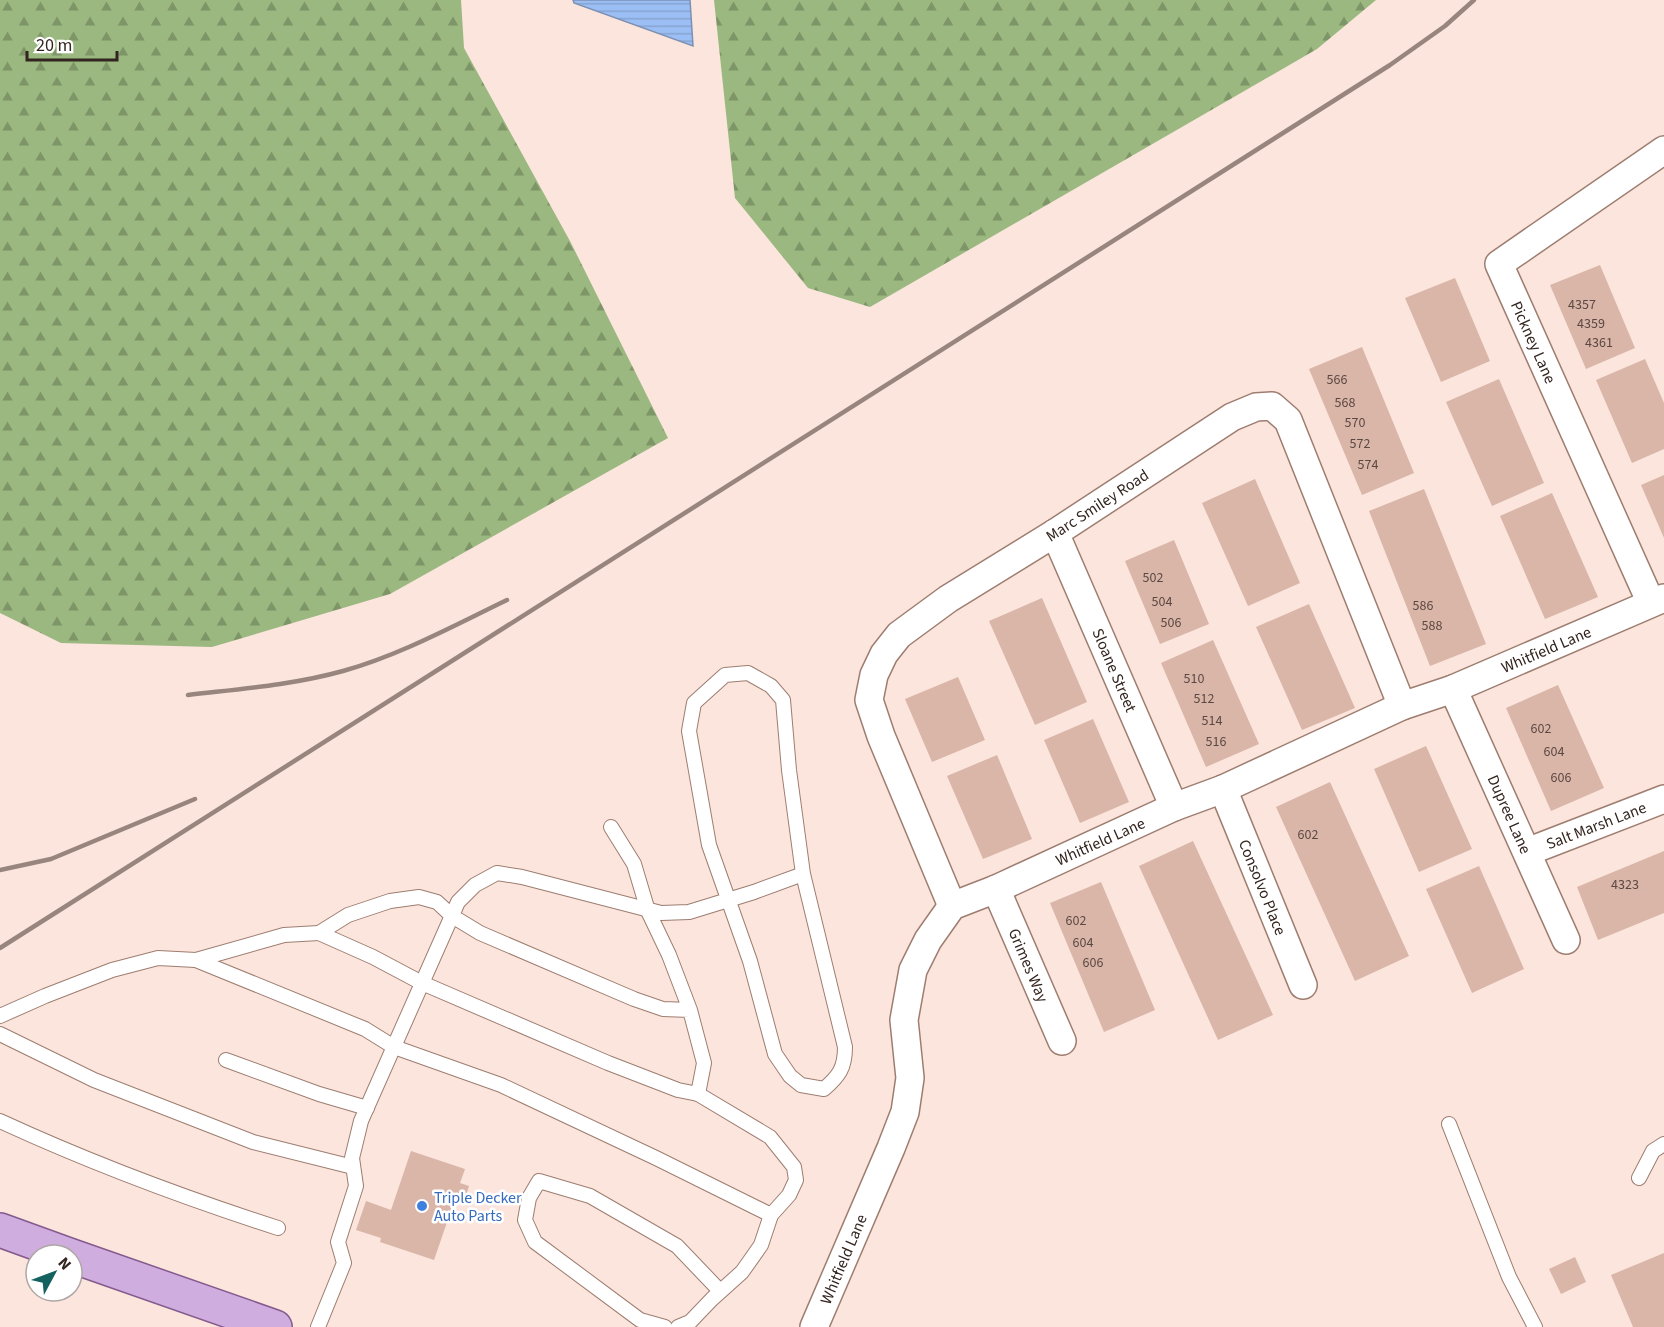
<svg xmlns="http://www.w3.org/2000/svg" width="1664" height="1327" font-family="'Source Sans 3',sans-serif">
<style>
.forest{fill:url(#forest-firs)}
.water{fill:url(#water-rules);stroke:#7c90b4;stroke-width:1.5}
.building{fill:#dab6a9}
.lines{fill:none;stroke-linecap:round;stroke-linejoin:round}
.lane-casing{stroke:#9e7d70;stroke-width:16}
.street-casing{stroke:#9e7d70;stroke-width:30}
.primary-casing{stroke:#845a8e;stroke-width:36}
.lane{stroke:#fff;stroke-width:14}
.street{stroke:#fff;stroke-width:27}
.primary{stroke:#d0addf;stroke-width:33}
.rail{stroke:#98857e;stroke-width:4.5}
.shop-dot{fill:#3f7fe0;stroke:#fff;stroke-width:2}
.labels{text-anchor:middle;stroke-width:5;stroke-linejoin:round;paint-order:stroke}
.number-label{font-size:14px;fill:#5c4842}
.street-label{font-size:16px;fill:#32241f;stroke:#fff}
.shop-label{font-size:16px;fill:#366cbe;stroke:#fff;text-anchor:start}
</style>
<defs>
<pattern id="forest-firs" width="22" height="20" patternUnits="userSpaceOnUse" patternTransform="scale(1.5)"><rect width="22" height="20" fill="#9ab87f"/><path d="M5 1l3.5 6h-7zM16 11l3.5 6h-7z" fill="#7e9567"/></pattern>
<pattern id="water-rules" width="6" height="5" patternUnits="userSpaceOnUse" patternTransform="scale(1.5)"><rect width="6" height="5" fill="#9bbff4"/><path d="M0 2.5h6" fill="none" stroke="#86a4d1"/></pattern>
</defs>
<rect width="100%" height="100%" fill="#fbe5dc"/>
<g class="forest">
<polygon points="0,0 461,0 464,48 571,243 668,438 390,594 212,647 61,643 0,613"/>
<polygon points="714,0 1376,0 1317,49 870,307 808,288 735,198"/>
</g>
<polygon class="water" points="573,0 690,0 693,46 574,3"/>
<g class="building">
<polygon points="1600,265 1635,348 1586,369 1550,285"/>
<polygon points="1455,278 1490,361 1441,382 1405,298"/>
<polygon points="1362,347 1414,473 1362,495 1309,369"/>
<polygon points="1645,359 1664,403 1664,449 1632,463 1596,380"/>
<polygon points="1499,379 1544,483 1492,506 1446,402"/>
<polygon points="1664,475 1664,538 1641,485"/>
<polygon points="1255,479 1300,583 1248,606 1202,503"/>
<polygon points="1424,489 1486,644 1430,666 1369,511"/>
<polygon points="1552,493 1598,597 1545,619 1500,516"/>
<polygon points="1174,540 1209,624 1160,644 1125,561"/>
<polygon points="1042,598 1087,702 1035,725 989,621"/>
<polygon points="1309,604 1355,708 1302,730 1256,627"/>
<polygon points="1213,640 1259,744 1206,767 1161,663"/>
<polygon points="958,677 985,740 932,762 905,699"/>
<polygon points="1558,685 1604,788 1551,811 1506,708"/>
<polygon points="1093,719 1129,802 1080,823 1044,740"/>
<polygon points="1426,746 1472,849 1419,872 1374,769"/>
<polygon points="997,755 1032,839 983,859 947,776"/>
<polygon points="1330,782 1409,956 1355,981 1276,807"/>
<polygon points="1193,841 1273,1015 1218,1040 1139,866"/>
<polygon points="1664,851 1664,913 1598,940 1577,887"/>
<polygon points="1479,866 1524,969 1472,993 1426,889"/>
<polygon points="1101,882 1155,1010 1104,1032 1050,903"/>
<polygon points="411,1151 465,1169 460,1183 469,1186 464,1202 455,1199 434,1260 380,1242 381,1238 356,1230 366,1201 391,1210"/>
<polygon points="1664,1253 1664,1327 1633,1327 1611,1275"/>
<polygon points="1575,1257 1586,1282 1561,1294 1549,1269"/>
</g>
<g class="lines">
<defs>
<g id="lane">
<polyline points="611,827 634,864 648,911 669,955 690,1010 704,1063 698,1094 678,1090 608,1063 422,983 373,957 319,933 348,915 390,901 419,897 437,902 452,916 480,933 634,999 663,1009 690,1010"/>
<polyline points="196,960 365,1029 394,1047 501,1085 656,1158 771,1215 761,1245 742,1272 712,1299 690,1322 678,1327"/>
<polyline points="0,1016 45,996 112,970 158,958 196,960 284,935 319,933"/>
<polyline points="0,1034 94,1080 253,1142 353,1167"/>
<polyline points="226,1060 319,1094 367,1108"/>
<polyline points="698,1094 770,1137 794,1167 796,1180 789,1195 771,1215"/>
<path d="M0 1121C89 1162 185 1198 278 1228"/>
<polyline points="1449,1124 1509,1277 1535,1327"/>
<polyline points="1639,1178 1653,1151 1664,1144"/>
<path d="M318 1327 344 1263 338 1242 356 1186 352 1158 361 1121 458 902 475 885 497 873 522 877 661 913 689 912 754 892 803 874 789 770 783 700 771 686 748 673 725 675 694 703 689 731 709 845 750 961 775 1054 790 1076 801 1085 824 1089C839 1076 845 1068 845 1047L803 874"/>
<polyline points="665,1327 640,1320 535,1242 525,1220 529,1198 539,1181 590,1196 677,1246 720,1291"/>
</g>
<g id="street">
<polyline points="1055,533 1174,807"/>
<polyline points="1651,603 1499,264 1664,150"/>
<polyline points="1453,689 1566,940"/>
<polyline points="1223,789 1303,985"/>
<polyline points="1527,852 1664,799"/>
<polyline points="996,889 1062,1041"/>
<polyline points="952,906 881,736 869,700 874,675 884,654 899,635 948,599 1055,533 1232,417 1256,407 1272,406 1288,420 1402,706"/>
<polyline points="814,1327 891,1148 905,1112 910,1078 904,1020 913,970 928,940 952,906 996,889 1174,807 1223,789 1402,706 1453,689 1664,598"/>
</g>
<g id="primary">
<polyline points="0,1230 69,1255"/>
<polyline points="72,1256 275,1327"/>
</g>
</defs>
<use href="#lane" class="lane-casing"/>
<use href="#street" class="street-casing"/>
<use href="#primary" class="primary-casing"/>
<use href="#lane" class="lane"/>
<use href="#street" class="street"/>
<use href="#primary" class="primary"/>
<g class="rail">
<path d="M188 695C239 689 293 685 343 671 400 655 453 626 507 600"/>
<polyline points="0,870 51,859 195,799"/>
<polyline points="0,948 1390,65 1445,26 1474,0"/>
</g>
</g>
<circle class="shop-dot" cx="422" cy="1206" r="6"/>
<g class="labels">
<g class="number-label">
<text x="1582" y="309">4357</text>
<text x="1591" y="328">4359</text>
<text x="1599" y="347">4361</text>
<text x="1337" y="384">566</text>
<text x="1345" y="407">568</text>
<text x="1355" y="427">570</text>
<text x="1360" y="448">572</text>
<text x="1368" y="469">574</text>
<text x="1153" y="582">502</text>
<text x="1162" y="606">504</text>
<text x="1423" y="610">586</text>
<text x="1171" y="627">506</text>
<text x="1432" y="630">588</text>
<text x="1194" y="683">510</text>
<text x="1204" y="703">512</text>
<text x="1212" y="725">514</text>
<text x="1541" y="733">602</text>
<text x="1216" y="746">516</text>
<text x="1554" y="756">604</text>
<text x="1561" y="782">606</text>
<text x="1308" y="839">602</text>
<text x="1625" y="889">4323</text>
<text x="1076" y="925">602</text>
<text x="1083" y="947">604</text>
<text x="1093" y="967">606</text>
</g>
<g class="street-label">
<text transform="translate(1534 342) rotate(66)" y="6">Pickney Lane</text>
<text transform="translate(1097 505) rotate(-33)" y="6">Marc Smiley Road</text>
<text transform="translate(1546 649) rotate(-23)" y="6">Whitfield Lane</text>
<text transform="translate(1115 670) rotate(67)" y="6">Sloane Street</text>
<text transform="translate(1510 814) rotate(66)" y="6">Dupree Lane</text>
<text transform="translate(1596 825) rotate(-21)" y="6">Salt Marsh Lane</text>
<text transform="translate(1100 841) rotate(-24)" y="6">Whitfield Lane</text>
<text transform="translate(1263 887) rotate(68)" y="6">Consolvo Place</text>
<text transform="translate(1029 965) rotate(67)" y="6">Grimes Way</text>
<text transform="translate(843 1259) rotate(-67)" y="6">Whitfield Lane</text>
</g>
<g class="shop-label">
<text x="434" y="1203">Triple Decker<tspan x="434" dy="18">Auto Parts</tspan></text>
</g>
</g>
<g transform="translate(54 1273) rotate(49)"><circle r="28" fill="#ffffff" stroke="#ada7a5" stroke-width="1.5"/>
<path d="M0-4.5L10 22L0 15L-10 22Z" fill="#136260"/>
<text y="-9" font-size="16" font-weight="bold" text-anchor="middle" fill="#32241f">N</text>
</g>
<path d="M27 51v9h90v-9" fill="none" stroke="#32241f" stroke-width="3"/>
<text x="36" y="51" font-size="18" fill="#32241f" stroke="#ffffff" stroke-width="4.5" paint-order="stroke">20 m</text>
</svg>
